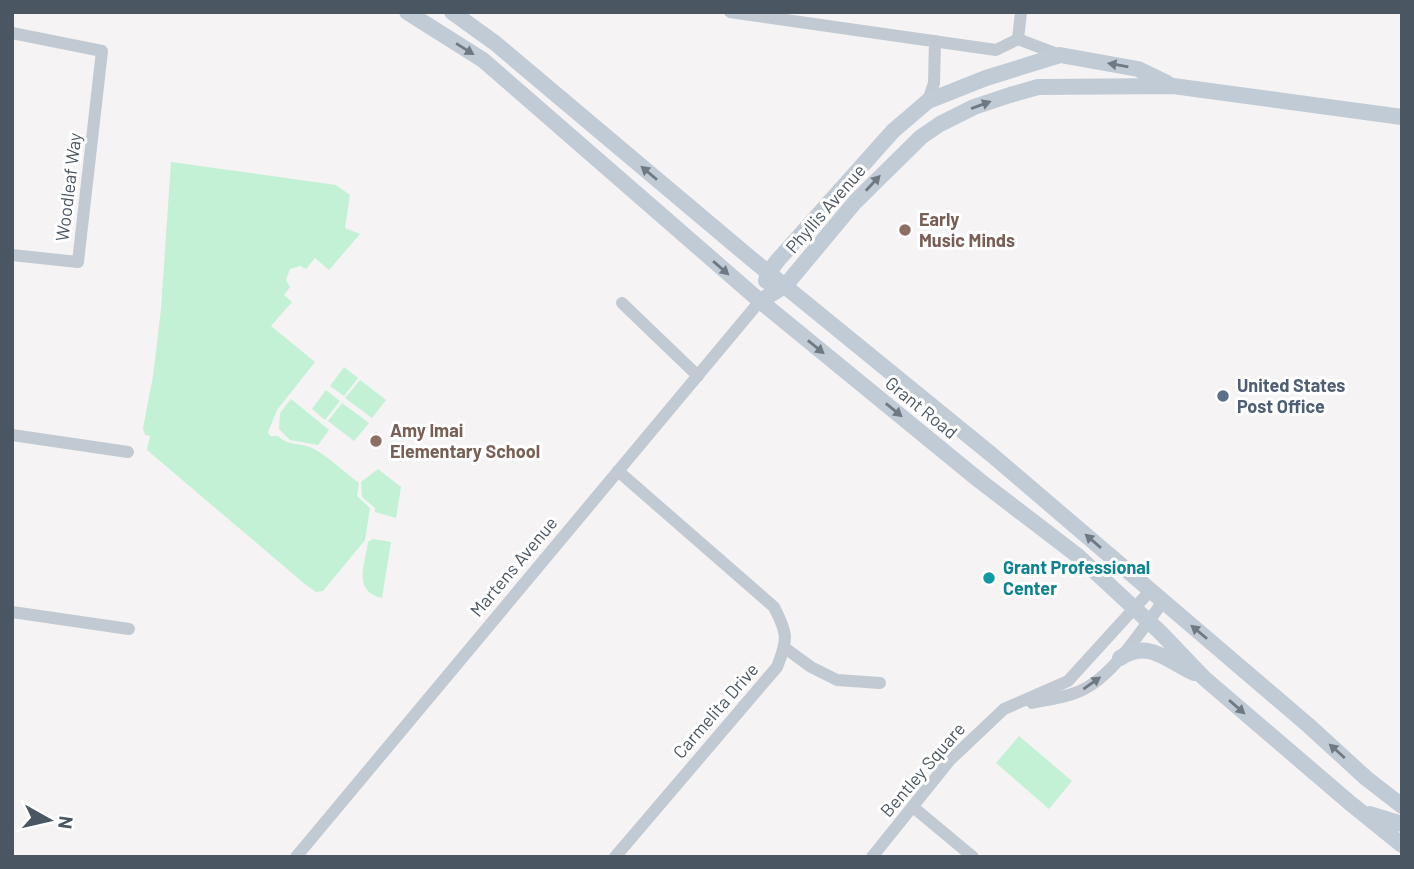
<svg xmlns="http://www.w3.org/2000/svg" width="1414" height="869" font-family="Barlow,sans-serif">
<style>
.green{fill:#c3f1d5}
.lines{fill:none;stroke-linecap:round;stroke-linejoin:round}
.street{stroke:#c1cad2;stroke-width:12}
.secondary{stroke:#c1cbd6;stroke-width:16}
.oneway{fill:#6e7984}
.oneway2{fill:#6e7983}
.education-dot{fill:#8d6e63;stroke:#fff;stroke-width:2.5}
.service-dot{fill:#5c6f8a;stroke:#fff;stroke-width:2.5}
.culture-dot{fill:#0f9aa8;stroke:#fff;stroke-width:2.5}
.labels{text-anchor:middle;stroke-width:6;stroke-linejoin:round;paint-order:stroke}
.street-label{font-size:18px;fill:#4a5661;stroke:#fff}
.education-label{font-size:18px;font-weight:bold;fill:#785e54;stroke:#fff;text-anchor:start}
.service-label{font-size:18px;font-weight:bold;fill:#4e5e75;stroke:#fff;text-anchor:start}
.culture-label{font-size:18px;font-weight:bold;fill:#0d838f;stroke:#fff;text-anchor:start}
</style>
<rect width="100%" height="100%" fill="#f5f3f3"/>
<g class="green">
<path d="M171 162 336 185 350 195 345 228 360 234 329 270 315 258 306 269 300 266 290 269 286 280 290 287 284 295 292 302 271 326 315 362 277 410 268 432 270 436H278C289 447 302 442 314 449 330 458 344 472 359 483L357 496 370 508 365 540 323 591 316 592 306 585 147 450 150 436 145 435 143 428 153 376 161 309Z"/>
<polygon points="344,367 358,378 344,396 330,386"/>
<polygon points="360,380 386,400 372,418 345,398"/>
<polygon points="326,390 340,401 325,420 312,409"/>
<polygon points="291,399 329,430 318,445 290,440 279,429 280,413"/>
<polygon points="342,403 369,423 354,441 328,421"/>
<polygon points="378,469 401,487 396,518 375,512 375,508 362,497 361,482"/>
<path d="M373 539 391 542 382 598C352 591 365 565 368 542Z"/>
<polygon points="1019,736 1072,781 1049,809 996,763"/>
</g>
<g class="lines">
<g class="street">
<polyline points="730,12 996,50 1018,39"/>
<polyline points="12,33 102,51 78,262 12,255"/>
<polyline points="1018,39 1060,55"/>
<polyline points="1018,39 1021,12"/>
<polyline points="928,101 934,83 935,41"/>
<polyline points="622,303 698,376"/>
<polyline points="12,435 128,452"/>
<polyline points="12,612 129,629"/>
<polyline points="785,648 811,667 837,680 880,683"/>
<path d="M1032 703C1046 700 1061 698 1075 693 1111 681 1140 631 1163 602"/>
<polyline points="913,807 973,857"/>
<polyline points="296,857 760,301"/>
<path d="M615 857 777 667C788 639 788 634 774 607L618 471"/>
<polyline points="872,857 950,760 1004,709 1068,681 1150,591"/>
</g>
<g class="secondary">
<polyline points="407,12 483,60 760,301 980,481 1078,556 1160,632 1204,678 1350,803 1402,845"/>
<polyline points="452,12 495,43 754,261 992,455 1308,725 1366,778 1402,806"/>
<polyline points="766,281 768,273 778,260 893,131 928,101 986,78 1060,55 1138,69 1167,83"/>
<polyline points="760,301 785,286 855,202 921,137 940,124 974,107 1010,95 1038,87 1173,86 1402,117"/>
<path d="M1120 658C1149 639 1167 661 1194 673"/>
<polyline points="1369,814 1402,824"/>
</g>
</g>
<defs><path id="oneway-solid" d="M-6-.8H1V-3.2L6.5 0L1 3.2V.8H-6Z" transform="scale(1.75)"/></defs>
<g class="oneway">
<use href="#oneway-solid" transform="translate(465 49) rotate(32)"/>
<use href="#oneway-solid" transform="translate(1118 65) rotate(-170)"/>
<use href="#oneway-solid" transform="translate(981 105) rotate(-20)"/>
<use href="#oneway-solid" transform="translate(649 173) rotate(-140)"/>
<use href="#oneway-solid" transform="translate(873 183) rotate(-47)"/>
<use href="#oneway-solid" transform="translate(721 268) rotate(41)"/>
<use href="#oneway-solid" transform="translate(816 347) rotate(39)"/>
<use href="#oneway-solid" transform="translate(894 410) rotate(39)"/>
<use href="#oneway-solid" transform="translate(1093 541) rotate(-139)"/>
<use href="#oneway-solid" transform="translate(1199 632) rotate(-140)"/>
<use href="#oneway-solid" transform="translate(1237 707) rotate(41)"/>
<use href="#oneway-solid" transform="translate(1337 751) rotate(-138)"/>
</g>
<use class="oneway2" href="#oneway-solid" transform="translate(1092 683) rotate(-35)"/>
<g class="education-dot">
<circle cx="905" cy="230" r="7"/>
<circle cx="376" cy="441" r="7"/>
</g>
<circle class="service-dot" cx="1223" cy="396" r="7"/>
<circle class="culture-dot" cx="989" cy="578" r="7"/>
<g class="labels">
<g class="street-label">
<text transform="translate(69 187) rotate(-83)" y="6">Woodleaf Way</text>
<text transform="translate(826 209) rotate(-49)" y="6">Phyllis Avenue</text>
<text transform="translate(921 408) rotate(39)" y="6">Grant Road</text>
<text transform="translate(514 567) rotate(-50)" y="6">Martens Avenue</text>
<text transform="translate(716 711) rotate(-49)" y="6">Carmelita Drive</text>
<text transform="translate(923 770) rotate(-49)" y="6">Bentley Square</text>
</g>
<g class="education-label">
<text x="919" y="226">Early<tspan x="919" dy="21">Music Minds</tspan></text>
<text x="390" y="437">Amy Imai<tspan x="390" dy="21">Elementary School</tspan></text>
</g>
<g class="service-label">
<text x="1237" y="392">United States<tspan x="1237" dy="21">Post Office</tspan></text>
</g>
<g class="culture-label">
<text x="1003" y="574">Grant Professional<tspan x="1003" dy="21">Center</tspan></text>
</g>
</g>
<rect width="1414" height="869" fill="none" stroke="#4a5661" stroke-width="28"/>
<g transform="translate(49 820) rotate(98)" stroke="#ffffff" stroke-width="5" paint-order="stroke">
<path d="M0-5L12 26L0 18L-12 26Z" fill="#4a5661"/>
<text y="-10" font-size="19" font-weight="bold" text-anchor="middle" fill="#4a5661">N</text>
</g>
</svg>
